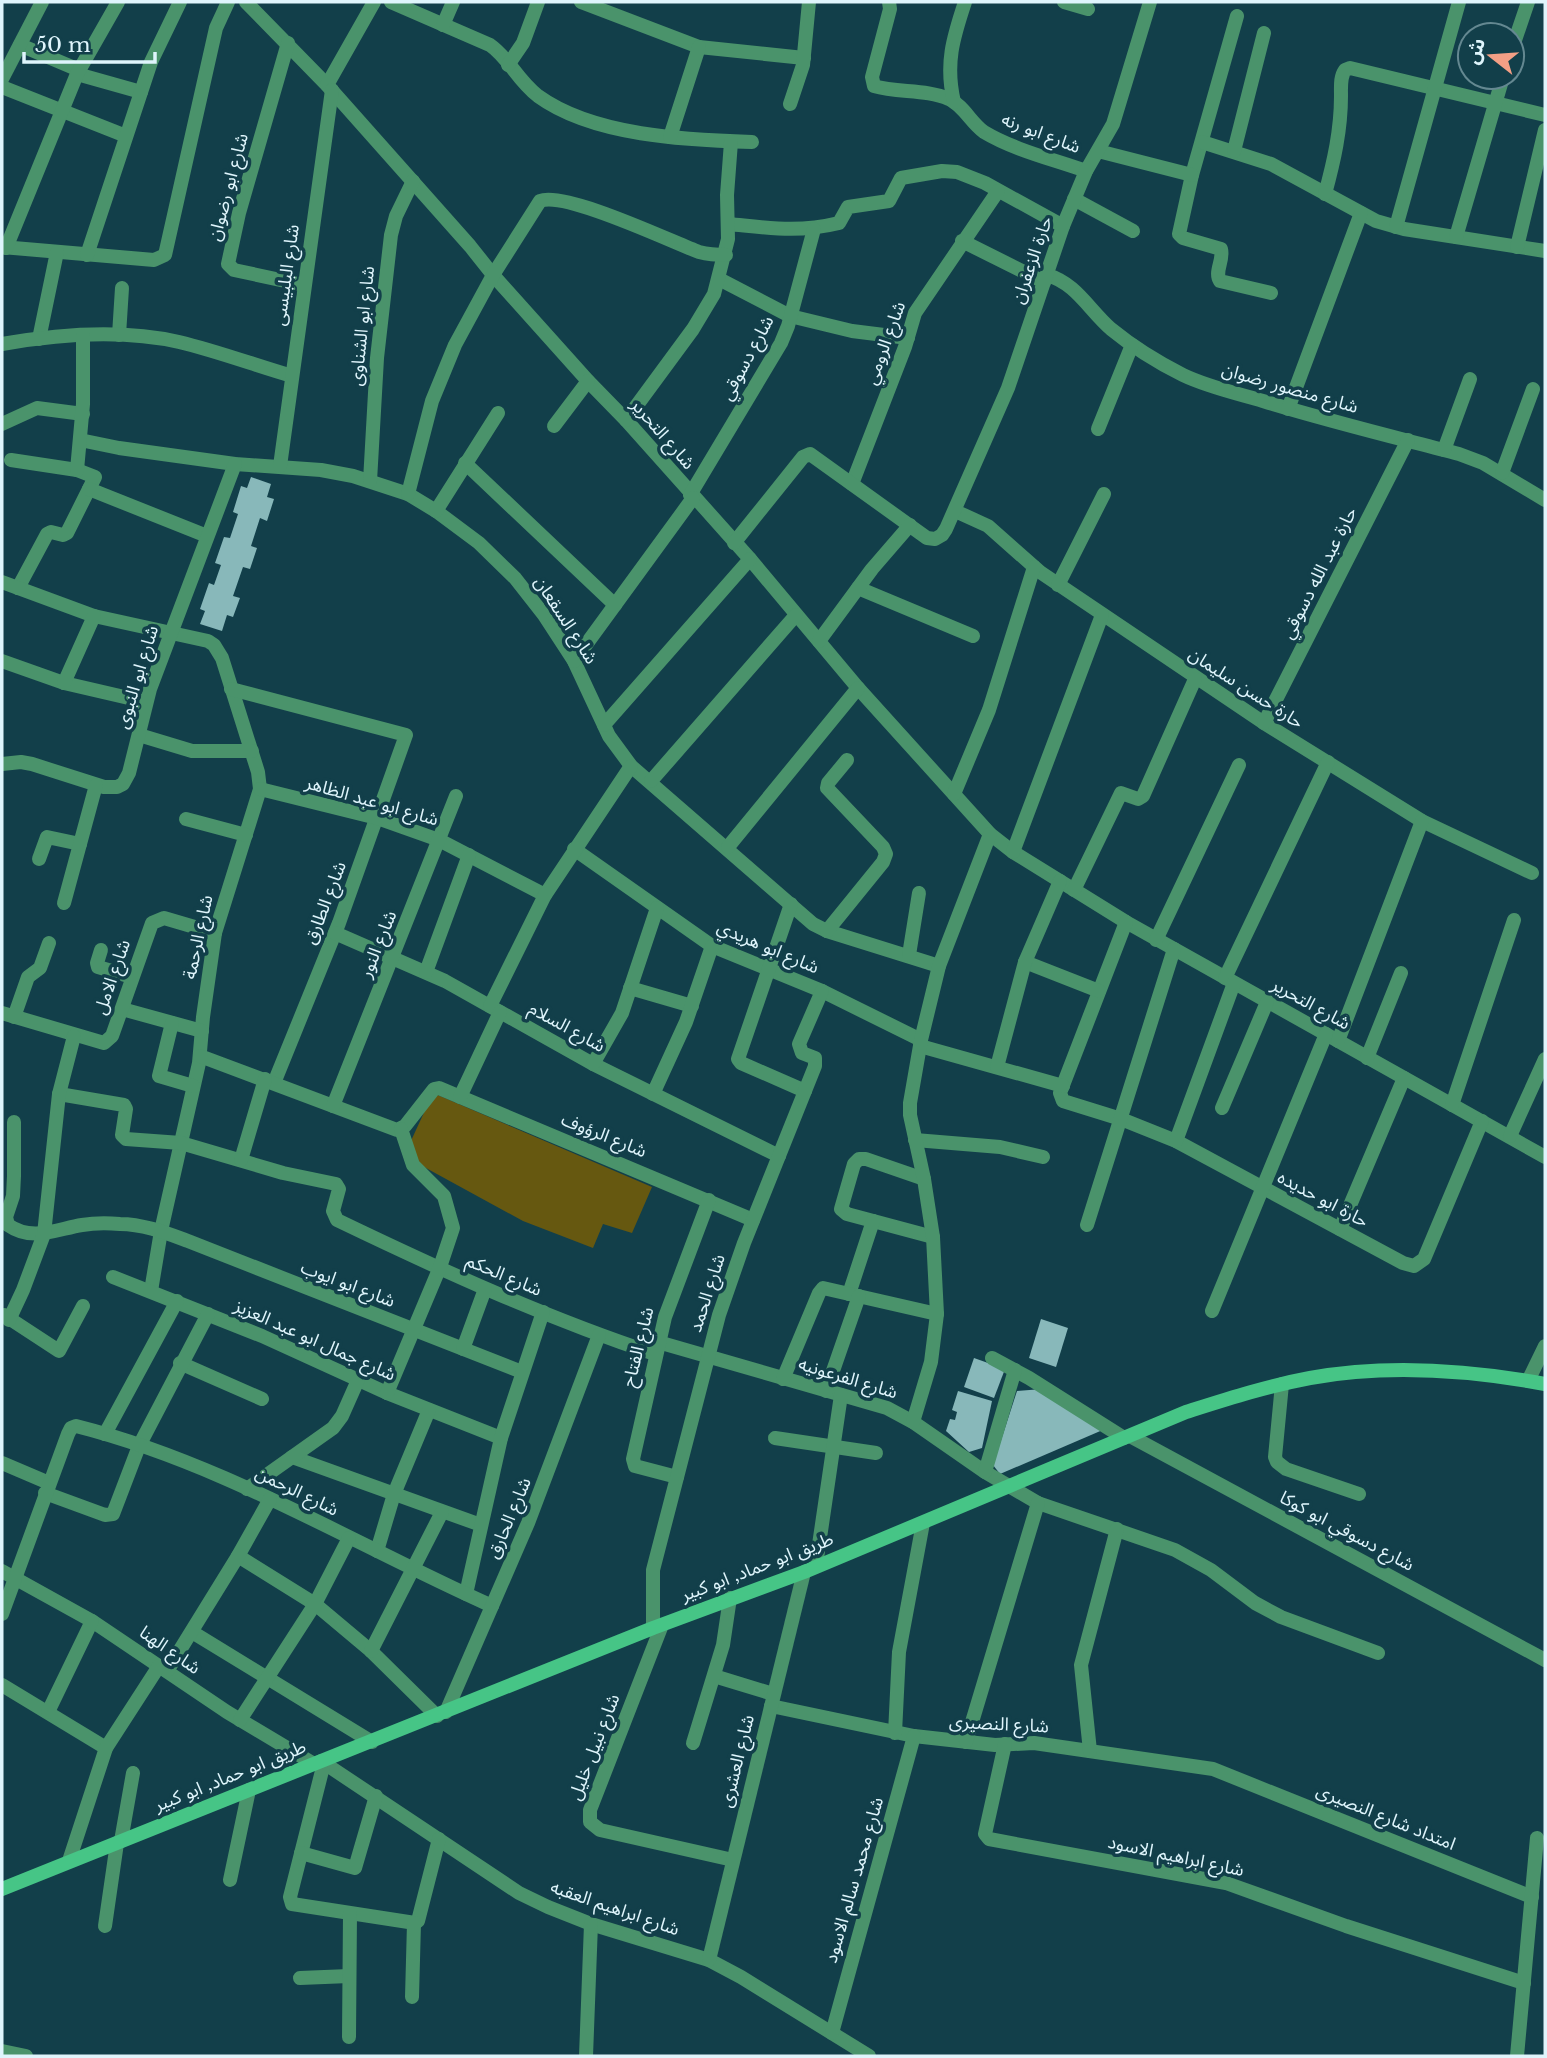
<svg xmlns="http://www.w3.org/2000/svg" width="1547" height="2058" font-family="'Libre Baskerville','Noto Sans Arabic',serif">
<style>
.green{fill:#665810}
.building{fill:#88b8ba}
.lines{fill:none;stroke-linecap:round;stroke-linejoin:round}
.minor{stroke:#4a936b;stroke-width:14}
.secondary{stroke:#46c586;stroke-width:14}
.labels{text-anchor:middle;stroke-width:7;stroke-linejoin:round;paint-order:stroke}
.street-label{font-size:18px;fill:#dff5fc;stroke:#123f4a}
</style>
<rect width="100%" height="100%" fill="#123f4a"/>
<polygon class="green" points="433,1093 652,1187 632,1233 603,1224 593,1248 523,1221 404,1156"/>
<g class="building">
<polygon points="251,477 271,484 267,497 274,499 267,521 260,518 251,546 257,548 250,569 243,567 233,596 240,598 233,617 227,615 222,631 200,624 205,611 200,609 209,583 214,585 221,565 215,563 224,537 230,538 238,514 233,512 241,486 247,488"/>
<polygon points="1041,1319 1068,1328 1056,1367 1029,1358"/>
<polygon points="974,1358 1005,1369 994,1398 964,1387"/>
<polygon points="1042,1389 1105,1429 1000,1474 993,1465 1017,1391"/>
<polygon points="958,1391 992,1401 982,1448 969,1452 946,1431 950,1419 955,1420 957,1412 952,1410"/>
</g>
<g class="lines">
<g class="minor">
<polyline points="246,2 327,85 470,246 493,275 588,381 626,420 750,559 858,688 990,834 1013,852 1126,922 1545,1157"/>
<path d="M391 2 490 45C509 58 517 80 538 96 593 136 686 140 752 142"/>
<polyline points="581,2 699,47 804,58"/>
<path d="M889 2 890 9 872 77 874 86C898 93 926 89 949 99 964 106 971 123 984 132 1014 150 1052 159 1086 171"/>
<polyline points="1064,2 1088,9"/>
<path d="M1237 16 1192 175 1179 234 1183 238 1221 249C1224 260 1214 272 1220 281L1271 293"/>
<polyline points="443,25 453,2"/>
<polyline points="288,43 239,213 228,264 234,270 304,285"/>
<polyline points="20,45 79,70"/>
<polyline points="1512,49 1528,2"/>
<polyline points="508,65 523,43 538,2"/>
<polyline points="77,74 141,92"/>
<polyline points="2,79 42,2"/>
<polyline points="327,85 374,2"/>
<polyline points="2,87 126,136"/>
<path d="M954 102C945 64 953 38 965 2"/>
<polyline points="790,104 803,65 809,2"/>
<polyline points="670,137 699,47"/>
<polyline points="1202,142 1271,164 1376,221 1404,229 1545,251"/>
<polyline points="1098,151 1192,175"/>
<polyline points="1234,151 1264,33"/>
<path d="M1325 194C1334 161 1341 130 1341 96 1341 86 1340 77 1345 70L1350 68 1545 115"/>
<polyline points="1074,199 1133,231"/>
<path d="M729 224C770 228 798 233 839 223L848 207 889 201 901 178 942 171 957 172 985 183 1063 226"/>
<polyline points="1396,227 1459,2"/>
<polyline points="1456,237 1503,77"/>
<polyline points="962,241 1044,282"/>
<polyline points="2,247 154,260 165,255 216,28 228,2"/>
<polyline points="1517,247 1545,130"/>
<polyline points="6,248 77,74 118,2"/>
<polyline points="87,255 151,62 180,2"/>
<path d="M1047 275C1076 283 1089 310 1111 329 1133 347 1157 362 1183 375 1208 387 1236 393 1263 401 1328 421 1394 437 1459 454L1483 463 1545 500"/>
<polyline points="719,279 790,316 852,331 908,338"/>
<polyline points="119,335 122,288"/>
<polyline points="39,339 57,252"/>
<path d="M2 344C59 334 122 329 179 342 217 351 254 365 292 376"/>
<polyline points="1288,409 1361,213"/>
<polyline points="626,420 693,329 714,294 728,239 727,195 731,142"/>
<polyline points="2,424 37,408 83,414"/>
<polyline points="554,426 588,381"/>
<polyline points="1098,429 1132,345"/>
<polyline points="80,440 119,448 235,464 321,470 353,476 408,494 436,511 479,543 515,578 544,615 574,661 609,736 631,766 813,924 827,931 939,966"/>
<polyline points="1444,450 1470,379"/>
<polyline points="11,460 77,470 95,477 67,533 63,535 51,532 47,534 18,588"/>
<polyline points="465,463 615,605"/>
<polyline points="280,466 332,90"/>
<polyline points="77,470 83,404 83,336"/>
<polyline points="1502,473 1533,389"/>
<polyline points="370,481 377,358 391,235 396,216 413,181"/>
<polyline points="852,484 905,347 915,313 998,191"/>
<polyline points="89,489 207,536"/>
<path d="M408 494 432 401 455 345 493 275 540 201C565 191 670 241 699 252 707 254 717 255 726 255"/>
<polyline points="690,495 781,343 788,326 814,229"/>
<polyline points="436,511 498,413"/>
<polyline points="955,511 988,526 1040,572 1264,723 1422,821 1532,873"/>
<polyline points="734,543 803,457 810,454 927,538 935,539 942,535 946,529 1008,388 1063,226 1086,171 1113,124 1150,2"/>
<polyline points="2,582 94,616 208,641 214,645 222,658 258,772 260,789 215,933 203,1017 199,1063 161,1231 151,1291"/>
<polyline points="1058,585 1104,494"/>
<polyline points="858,588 973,636"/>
<polyline points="819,641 872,569 910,525"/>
<polyline points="2,661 64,683 146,702"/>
<polyline points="574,661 693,498"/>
<polyline points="64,683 94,616"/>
<polyline points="231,689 406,735 339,923 274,1083"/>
<polyline points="1264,723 1408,440"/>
<polyline points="604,725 750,559"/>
<polyline points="139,735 192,751 252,751"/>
<polyline points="2,764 21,762 32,764 104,787 117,787 123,784 129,773 150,689 235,464"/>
<polyline points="651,781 796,615"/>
<polyline points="260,789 377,818 439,840 545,895"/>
<polyline points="954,794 989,710 1034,567"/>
<polyline points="186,819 246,835"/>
<polyline points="728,847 858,688"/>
<polyline points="574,849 712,946 822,991 921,1040"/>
<polyline points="1013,852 1102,615"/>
<polyline points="39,859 47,837 80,844"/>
<polyline points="1074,890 1121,793 1138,799 1143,796 1195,679"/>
<polyline points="64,903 96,785"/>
<polyline points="791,904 738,1059 741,1063 805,1091"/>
<polyline points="1126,922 1060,1093 1063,1101 1121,1119 1176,1141 1403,1263 1414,1266 1424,1259 1482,1121"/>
<polyline points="827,931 883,862 886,854 883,847 827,788 828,783 847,760"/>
<polyline points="335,933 445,981 593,1064 779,1156"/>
<polyline points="1156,940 1239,765"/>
<polyline points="101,950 97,963 98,967 132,977"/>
<polyline points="909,955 919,893"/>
<polyline points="1025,962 1099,991"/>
<polyline points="426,972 469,855"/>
<polyline points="1225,978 1328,762"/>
<polyline points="630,988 692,1006"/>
<polyline points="490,1006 545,895 631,766"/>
<polyline points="122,1009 202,1031"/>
<polyline points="2,1013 104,1043 112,1036 152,923 164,918 215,933"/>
<polyline points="14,1017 28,977 40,968 49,943"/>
<polyline points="172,1023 159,1076 193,1086"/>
<polyline points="1338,1041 1422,821"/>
<polyline points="920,1046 1063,1086"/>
<polyline points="200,1056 397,1130 405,1126 434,1089 439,1088 753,1220"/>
<polyline points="1367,1058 1401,973"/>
<polyline points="593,1064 622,1013 657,908"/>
<polyline points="997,1067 1025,962 1060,881"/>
<path d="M59 1094 124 1105 126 1109 122 1135 126 1139 181 1143 283 1173 336 1184 339 1189 333 1211 337 1220C441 1270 546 1318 655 1354"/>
<polyline points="653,1094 686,1022 712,946"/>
<polyline points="460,1097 500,1012"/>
<polyline points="1452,1105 1514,920"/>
<polyline points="333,1106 456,796"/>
<polyline points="1222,1108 1267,1002"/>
<path d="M14 1122V1176L13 1196 6 1217 8 1225C32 1242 57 1229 82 1225 94 1223 107 1223 120 1224 143 1224 166 1233 188 1241L522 1372"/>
<polyline points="1510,1136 1545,1059"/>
<polyline points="915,1140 1000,1147 1043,1157"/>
<polyline points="1176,1141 1234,983"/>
<polyline points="241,1160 265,1079"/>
<polyline points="924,1179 866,1159 859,1159 854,1164 841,1209 847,1214 933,1237"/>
<polyline points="1087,1225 1174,949"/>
<polyline points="1340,1229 1404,1078"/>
<polyline points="113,1277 262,1336 387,1393 501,1438"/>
<polyline points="849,1294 873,1221"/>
<polyline points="1212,1311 1326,1034"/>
<polyline points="4,1315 59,1351 83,1306"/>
<polyline points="9,1320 23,1290 44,1234 59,1094 74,1036"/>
<polyline points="658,1342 887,1408 913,1422 985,1472 1038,1503 1175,1550 1211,1570 1255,1603 1281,1617 1378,1653"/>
<polyline points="463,1349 485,1289"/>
<polyline points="992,1358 1029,1378 1124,1438"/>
<polyline points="180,1363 262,1399"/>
<polyline points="783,1379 819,1293 823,1288 937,1314"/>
<polyline points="1528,1381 1545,1346"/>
<polyline points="1282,1384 1275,1457 1277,1462 1286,1469 1359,1494"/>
<polyline points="826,1391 859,1296"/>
<polyline points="387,1393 440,1267 453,1228 444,1196 413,1165 401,1129"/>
<polyline points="913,1422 931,1362 937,1314 933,1237 924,1179 910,1115 910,1103 921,1040 939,966 990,834"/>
<polyline points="105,1434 177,1301"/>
<polyline points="1130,1436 1545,1660"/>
<polyline points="775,1438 876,1453"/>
<polyline points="292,1457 481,1525"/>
<polyline points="2,1463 49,1483"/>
<polyline points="985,1472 1015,1370"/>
<polyline points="677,1477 635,1466 633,1459 665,1317 709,1200"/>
<polyline points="247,1489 333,1428 342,1416 358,1380"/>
<polyline points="45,1493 105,1515 113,1514 139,1446 208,1314"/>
<polyline points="377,1551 394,1494 429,1410"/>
<polyline points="238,1556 315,1604 371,1651 437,1716"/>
<polyline points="816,1565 841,1395"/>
<polyline points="2,1571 92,1621 227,1712 314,1764"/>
<polyline points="466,1594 501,1438 543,1312"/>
<path d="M2 1614 68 1434 71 1428 76 1426C223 1463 355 1545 492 1606"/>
<polyline points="662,1625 590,1810 590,1822 600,1830 733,1860"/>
<polyline points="653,1628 653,1570 719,1315 744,1243 815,1066 815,1058 802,1053 799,1044 822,991"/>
<polyline points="192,1632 372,1742"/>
<polyline points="371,1651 442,1512"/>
<polyline points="167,1671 238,1556 270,1499"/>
<polyline points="714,1676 773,1694"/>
<polyline points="2,1685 106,1748"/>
<polyline points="771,1706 914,1736 995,1745 1034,1743 1213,1769 1532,1897"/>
<polyline points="48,1712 92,1621"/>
<polyline points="446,1712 528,1523 599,1335"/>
<polyline points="240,1720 315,1604 349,1538"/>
<polyline points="895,1733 899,1652 923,1523"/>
<polyline points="966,1742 1038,1503"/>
<polyline points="693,1743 723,1645 730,1598"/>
<polyline points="1005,1744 985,1834 989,1839 1226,1883 1346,1926 1524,1983"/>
<polyline points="1090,1751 1081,1665 1117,1529"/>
<polyline points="321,1761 519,1893 548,1907 591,1924 709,1960 741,1977 869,2056"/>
<polyline points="324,1763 290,1897 292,1904 415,1923 418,1921 439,1839"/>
<polyline points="121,1841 133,1773"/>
<polyline points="301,1853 355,1868 376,1796"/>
<polyline points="69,1861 106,1748 159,1666"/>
<polyline points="230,1880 249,1790"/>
<polyline points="105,1926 117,1843"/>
<polyline points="709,1960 804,1572"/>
<polyline points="300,1978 349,1976"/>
<polyline points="412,1997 414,1923"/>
<polyline points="832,2033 914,1736"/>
<polyline points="349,2037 350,1914"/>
<polyline points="2,2051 26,2056"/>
<polyline points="586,2056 591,1924"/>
<polyline points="1517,2056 1537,1838"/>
</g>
<path class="secondary" d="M2 1889 653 1628 804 1572 1186 1412C1227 1399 1267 1386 1310 1378 1387 1364 1469 1370 1545 1384"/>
</g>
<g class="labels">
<g class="street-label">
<text transform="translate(1041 133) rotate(21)" y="6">شارع ابو رنه</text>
<text transform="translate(228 187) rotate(-75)" y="6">شارع ابو رضوان</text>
<text transform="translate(1032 260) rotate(-71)" y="6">حارة الزعفران</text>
<text transform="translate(286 275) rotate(-82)" y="6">شارع البلبيسى</text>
<text transform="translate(362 326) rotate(-84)" y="6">شارع ابو الشناوى</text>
<text transform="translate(885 343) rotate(-70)" y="6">شارع الرومي</text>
<text transform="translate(747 358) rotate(-62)" y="6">شارع دسوقي</text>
<text transform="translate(1290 388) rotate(16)" y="6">شارع منصور رضوان</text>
<text transform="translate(663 434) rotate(49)" y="6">شارع التحرير</text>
<text transform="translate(1319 573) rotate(-63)" y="6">حارة عبد الله دسوقي</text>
<text transform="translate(566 620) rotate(57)" y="6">شارع السقعان</text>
<text transform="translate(137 677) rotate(-73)" y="6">شارع ابو النبوى</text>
<text transform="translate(1246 688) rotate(33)" y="6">حارة حسن سليمان</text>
<text transform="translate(372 801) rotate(16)" y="6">شارع ابو عبد الظاهر</text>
<text transform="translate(325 903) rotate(-69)" y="6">شارع الطارق</text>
<text transform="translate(198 937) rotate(-78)" y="6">شارع الرحمة</text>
<text transform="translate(378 944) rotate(-68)" y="6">شارع النور</text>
<text transform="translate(768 947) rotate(23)" y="6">شارع ابو هريدي</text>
<text transform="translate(112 977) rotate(-71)" y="6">شارع الامل</text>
<text transform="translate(1311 1004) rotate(29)" y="6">شارع التحرير</text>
<text transform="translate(567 1027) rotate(29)" y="6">شارع السلام</text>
<text transform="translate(604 1135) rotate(22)" y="6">شارع الرؤوف</text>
<text transform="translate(1323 1199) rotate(28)" y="6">حارة ابو حديده</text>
<text transform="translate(504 1275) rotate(23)" y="6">شارع الحكم</text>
<text transform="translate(348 1284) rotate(21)" y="6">شارع ابو ايوب</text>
<text transform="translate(707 1293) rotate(-72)" y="6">شارع الحمد</text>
<text transform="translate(315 1340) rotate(24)" y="6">شارع جمال ابو عبد العزيز</text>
<text transform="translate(638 1347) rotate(-76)" y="6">شارع الفتاح</text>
<text transform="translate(848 1378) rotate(17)" y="6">شارع الفرعونيه</text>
<text transform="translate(297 1491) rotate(26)" y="6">شارع الرحمن</text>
<text transform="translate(509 1518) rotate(-67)" y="6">شارع الحارق</text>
<text transform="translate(1347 1531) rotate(28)" y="6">شارع دسوقي ابو كوكا</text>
<text transform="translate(757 1567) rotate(-21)" y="6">طريق ابو حماد, ابو كبير</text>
<text transform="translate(170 1650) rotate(35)" y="6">شارع الهنا</text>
<text transform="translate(999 1724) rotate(3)" y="6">شارع النصيرى</text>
<text transform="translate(594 1747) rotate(-69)" y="6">شارع نبيل خليل</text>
<text transform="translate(737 1761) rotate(-76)" y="6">شارع العشرى</text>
<text transform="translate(230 1776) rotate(-22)" y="6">طريق ابو حماد, ابو كبير</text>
<text transform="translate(1386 1817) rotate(22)" y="6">امتداد شارع النصيرى</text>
<text transform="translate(1176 1856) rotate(12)" y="6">شارع ابراهيم الاسود</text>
<text transform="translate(854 1880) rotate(-74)" y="6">شارع محمد سالم الاسود</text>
<text transform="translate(615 1908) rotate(19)" y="6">شارع ابراهيم العقبه</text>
</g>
</g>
<rect width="1547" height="2058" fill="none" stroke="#dff5fc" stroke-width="7"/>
<g transform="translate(1491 56) rotate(287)"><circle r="33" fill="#123f4a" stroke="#648891" stroke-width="2"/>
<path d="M0-5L12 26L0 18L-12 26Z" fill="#f39f85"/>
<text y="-10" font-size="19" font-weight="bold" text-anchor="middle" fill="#dff5fc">ش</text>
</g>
<path d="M24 52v10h131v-10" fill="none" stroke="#dff5fc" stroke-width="3.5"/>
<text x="35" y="52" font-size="21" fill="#dff5fc" stroke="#123f4a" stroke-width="5" paint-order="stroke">50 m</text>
</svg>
